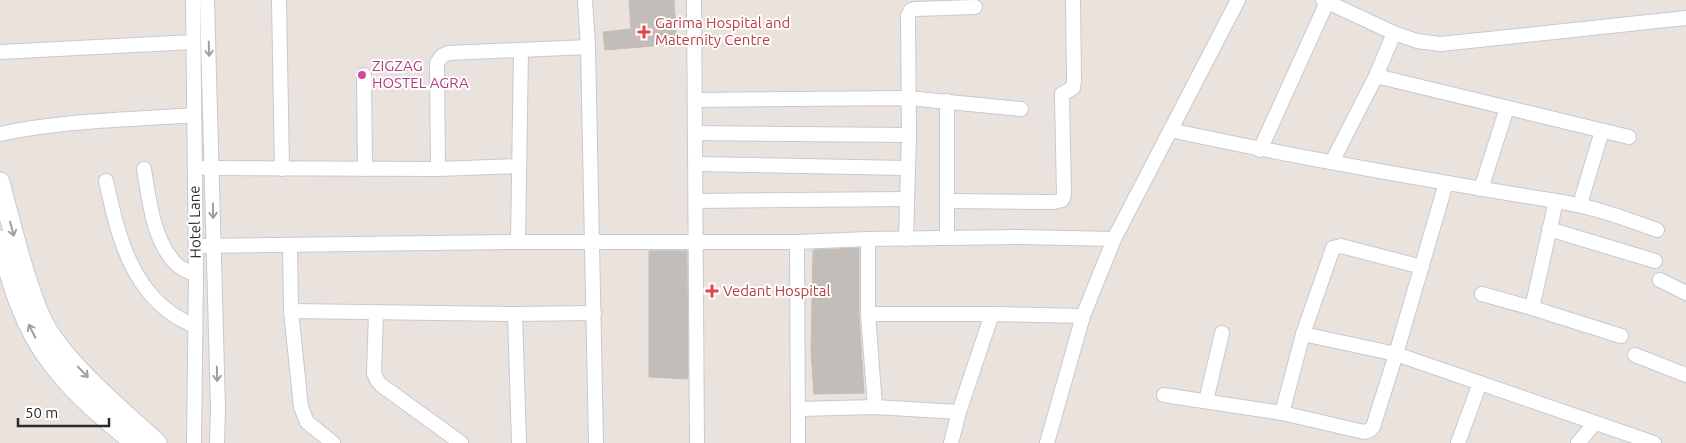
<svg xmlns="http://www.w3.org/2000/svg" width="1686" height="443" font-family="Ubuntu,sans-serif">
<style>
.building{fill:#c3bdb9;stroke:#c5beb7}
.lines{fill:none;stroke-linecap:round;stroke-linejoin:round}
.street-casing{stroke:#c5cad2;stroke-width:16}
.secondary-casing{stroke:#c5cad2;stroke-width:21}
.street{stroke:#fff;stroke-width:14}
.secondary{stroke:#fff;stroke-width:19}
.oneway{stroke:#9f9f9f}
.health-dot{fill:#e0444e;stroke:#fff;stroke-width:2}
.hotel-dot{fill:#d1479c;stroke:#fff;stroke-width:2}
.labels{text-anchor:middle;stroke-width:4;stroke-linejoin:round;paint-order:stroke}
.health-label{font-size:15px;fill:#be3a42;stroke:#fff;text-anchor:start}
.hotel-label{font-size:15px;fill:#b23c85;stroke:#fff;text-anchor:start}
.street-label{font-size:15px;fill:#2a2a2a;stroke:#fff}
</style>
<rect width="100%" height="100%" fill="#eae2dd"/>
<g class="building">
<polygon points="629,0 674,0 677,44 605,50 603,32 631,29"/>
<polygon points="859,248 859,314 864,393 814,394 811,351 813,250"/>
<polygon points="649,251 687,251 688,379 649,377"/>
</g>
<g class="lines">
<defs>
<g id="street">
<polyline points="193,0 196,275 194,443"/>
<polyline points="207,0 218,408 217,443"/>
<polyline points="279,0 282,169"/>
<polyline points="585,0 588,47 596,443"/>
<polyline points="694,0 697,443"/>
<polyline points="1323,0 1394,33"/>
<polyline points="0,52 193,42"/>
<polyline points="364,75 365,169"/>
<polyline points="1376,76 1629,137"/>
<polyline points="695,100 908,98 1021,109"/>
<polyline points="947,101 947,238"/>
<path d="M1170 130C1298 158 1427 180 1556 201L1532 308"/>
<polyline points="695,133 909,135"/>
<path d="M0 134C64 120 129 120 194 115"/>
<polyline points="1260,150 1327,2"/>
<polyline points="1332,162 1376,76 1394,33 1417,41 1441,44 1686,18"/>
<polyline points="696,164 908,168"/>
<polyline points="519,166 438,169 437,63 442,56 448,53 588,47"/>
<polyline points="204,168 438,169"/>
<path d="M144 169C149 200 153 240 176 264 181 269 190 272 196 275"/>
<path d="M106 181C117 230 128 282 171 313 179 319 187 322 195 327"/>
<polyline points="1481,189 1507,108"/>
<polyline points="696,201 907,199"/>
<polyline points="947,201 1054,202 1062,200 1064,195 1062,97 1062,94 1073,88 1074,80 1073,0"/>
<path d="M1556 201C1591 206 1624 218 1657 230"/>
<polyline points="1580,204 1602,131"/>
<polyline points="1549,229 1655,261"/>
<polyline points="868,239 868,314"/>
<polyline points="906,239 909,135 908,16 911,10 915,9 975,7"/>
<polyline points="518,242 521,50"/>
<polyline points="797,242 798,443"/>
<polyline points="290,245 291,311 301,407 307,422 333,443"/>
<polyline points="196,246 518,242 797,242 868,239 1021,237 1114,239"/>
<polyline points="1660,280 1686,293"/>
<polyline points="1482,294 1532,308 1621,336"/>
<polyline points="291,311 515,314 594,313"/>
<polyline points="376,313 374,373 377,380 381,385 461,443"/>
<polyline points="515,314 519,443"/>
<polyline points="1303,334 1396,354 1654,443"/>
<polyline points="1635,355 1686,375"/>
<polyline points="1164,395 1282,413 1364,432 1370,430 1373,427 1396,354 1446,183"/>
<polyline points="1206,401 1222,333"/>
<polyline points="875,407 868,314 992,314"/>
<polyline points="799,409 875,407 959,412 992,314 1083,316"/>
<polyline points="1282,413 1303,334 1333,248 1341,246 1422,267"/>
<polyline points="951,443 959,412"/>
<polyline points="1047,443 1083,316 1114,239 1238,0"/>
<polyline points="1458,443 1480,383"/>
<polyline points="1578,443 1595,423"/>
</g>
<g id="secondary">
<path d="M0 182C8 213 16 244 25 274 32 294 38 316 50 334 77 374 122 411 157 443"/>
<path d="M0 240C11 282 24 328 52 363 75 394 105 419 135 443"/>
</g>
</defs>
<use href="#street" class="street-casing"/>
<use href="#secondary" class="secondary-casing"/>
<use href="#street" class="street"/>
<use href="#secondary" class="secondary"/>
</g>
<defs><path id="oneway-shaft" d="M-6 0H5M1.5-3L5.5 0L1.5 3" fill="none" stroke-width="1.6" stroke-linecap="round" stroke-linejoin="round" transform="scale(1.25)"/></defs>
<g class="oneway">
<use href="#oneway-shaft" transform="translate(209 49) rotate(88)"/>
<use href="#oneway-shaft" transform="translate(213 211) rotate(89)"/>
<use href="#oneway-shaft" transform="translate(12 229) rotate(75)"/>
<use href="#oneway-shaft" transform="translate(32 331) rotate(-117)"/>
<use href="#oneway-shaft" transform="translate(83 372) rotate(46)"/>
<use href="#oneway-shaft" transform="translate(217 374) rotate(89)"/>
</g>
<g class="health-dot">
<path d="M641.5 24.5h5v5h5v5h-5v5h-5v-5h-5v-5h5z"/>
<path d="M709.5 283.5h5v5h5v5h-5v5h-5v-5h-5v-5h5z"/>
</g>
<circle class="hotel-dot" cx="362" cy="75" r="5"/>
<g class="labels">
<g class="health-label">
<text x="655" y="28">Garima Hospital and<tspan x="655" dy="17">Maternity Centre</tspan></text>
<text x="723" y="296">Vedant Hospital</text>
</g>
<g class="hotel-label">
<text x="372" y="71">ZIGZAG<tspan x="372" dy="17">HOSTEL AGRA</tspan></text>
</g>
<g class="street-label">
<text transform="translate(195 222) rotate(-91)" y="5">Hotel Lane</text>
</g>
</g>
<path d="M18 418v8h91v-8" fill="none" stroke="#2a2a2a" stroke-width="2.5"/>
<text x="25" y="418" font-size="15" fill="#2a2a2a" stroke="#ffffff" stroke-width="4" paint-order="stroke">50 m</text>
</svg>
